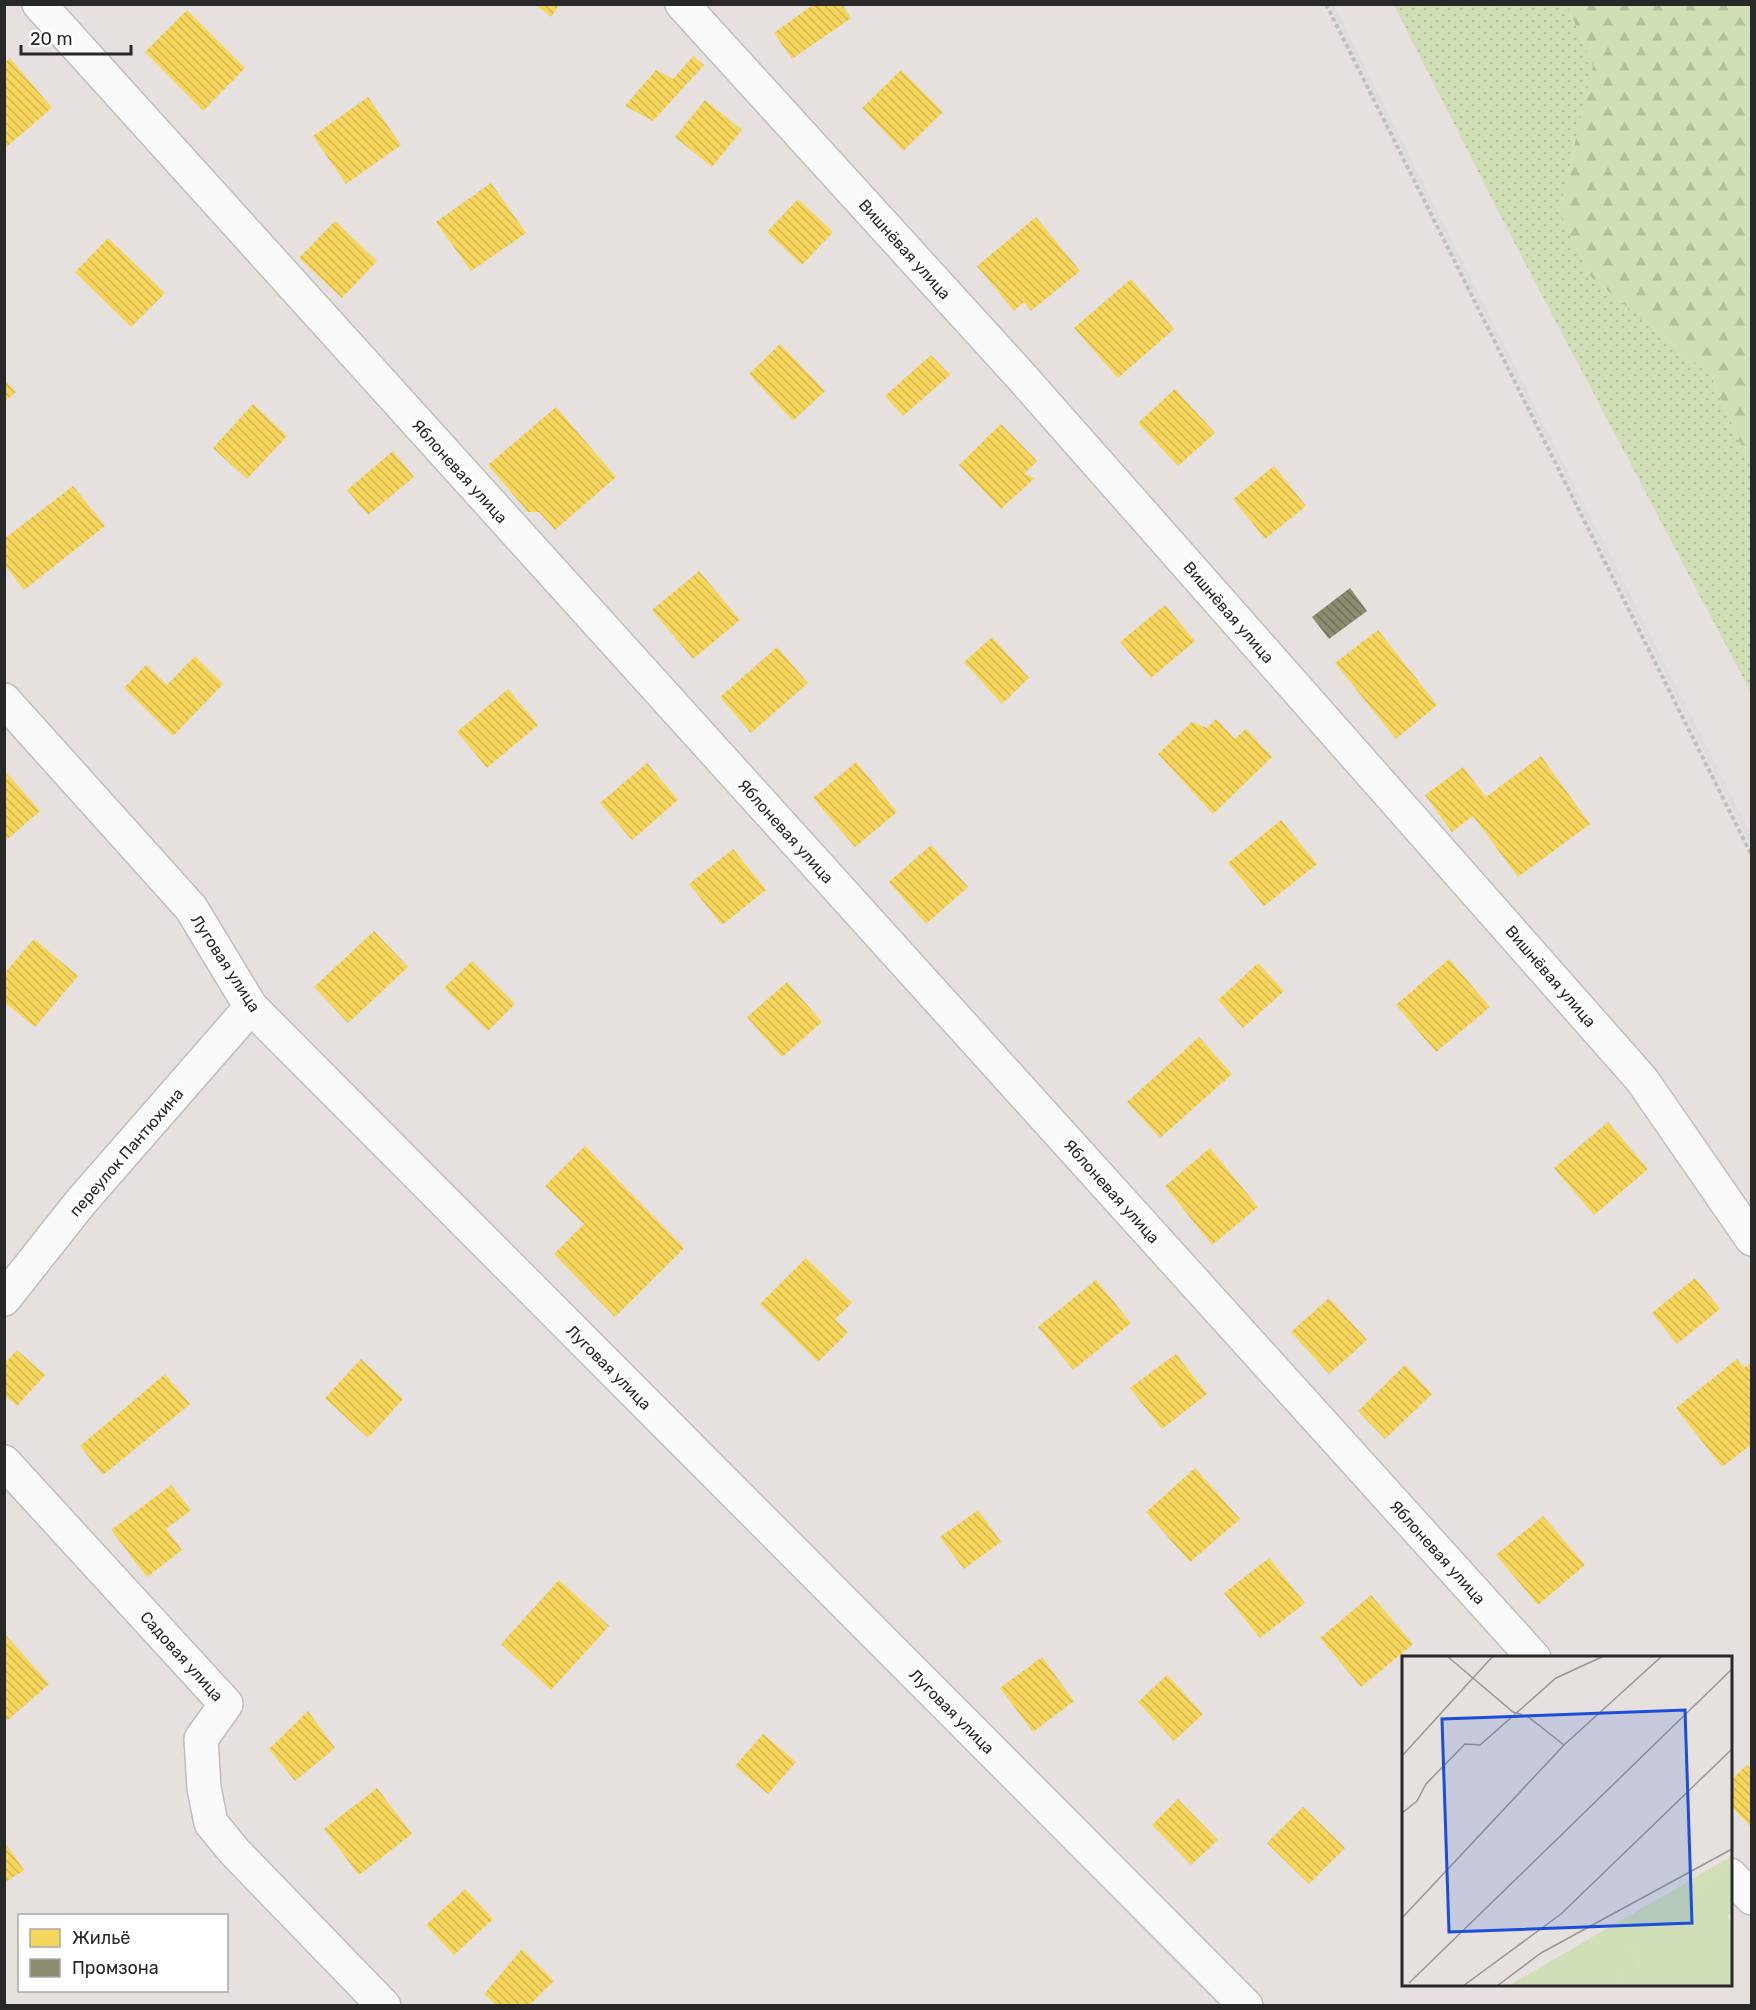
<svg xmlns="http://www.w3.org/2000/svg" width="1756" height="2010" font-family="Rubik,sans-serif">
<style>
.grass{fill:url(#grass-dots)}
.forest{fill:url(#forest-firs)}
.homes{fill:url(#homes-back-hatch)}
.industry{fill:url(#industry-back-hatch)}
.lines{fill:none;stroke-linecap:round;stroke-linejoin:round}
.minor-casing{stroke:#c0bebf;stroke-width:36}
.path{stroke:#c1c0c0;stroke-width:4;stroke-dasharray:4.5 3;stroke-linecap:butt}
.minor{stroke:#fbfafa;stroke-width:33}
.rail{stroke:#ddd;stroke-width:4.5}
.labels{text-anchor:middle;stroke-width:6;stroke-linejoin:round;paint-order:stroke}
.street-label{font-size:16px;fill:#282828;stroke:#fff}
.inset-road{fill:none;stroke:#9a9695;stroke-width:1.5}
.view{fill:#1d4ed8;fill-opacity:0.15;stroke:#1d4ed8;stroke-width:3}
.inset-edge{fill:none;stroke:#282828;stroke-width:3}
</style>
<defs>
<pattern id="grass-dots" width="8" height="8" patternUnits="userSpaceOnUse" patternTransform="scale(1.5)"><rect width="8" height="8" fill="#d1dfb7"/><path d="M2 2h.1M6 6h.1" fill="none" stroke="#b3bf9d" stroke-width="1.8" stroke-linecap="round"/></pattern>
<pattern id="forest-firs" width="22" height="20" patternUnits="userSpaceOnUse" patternTransform="scale(1.5)"><rect width="22" height="20" fill="#d1dfb7"/><path d="M5 1l3.5 6h-7zM16 11l3.5 6h-7z" fill="#b3bf9d"/></pattern>
<pattern id="homes-back-hatch" width="6" height="6" patternUnits="userSpaceOnUse" patternTransform="scale(1.5)"><rect width="6" height="6" fill="#f6d55c"/><path d="M-1 5l2 2M0 0l6 6M5-1l2 2" fill="none" stroke="#d3b750"/></pattern>
<pattern id="industry-back-hatch" width="6" height="6" patternUnits="userSpaceOnUse" patternTransform="scale(1.5)"><rect width="6" height="6" fill="#8c8c6e"/><path d="M-1 5l2 2M0 0l6 6M5-1l2 2" fill="none" stroke="#72725a"/></pattern>
</defs>
<rect width="100%" height="100%" fill="#e6e0de"/>
<polygon class="grass" points="1394,5 1567,5 1593,66 1559,212 1590,276 1711,376 1751,468 1751,693 1503,221"/>
<polygon class="forest" points="1567,5 1751,5 1751,468 1711,376 1590,276 1559,212 1593,66"/>
<g class="homes">
<polygon points="535,4 560,4 551,17"/>
<polygon points="814,4 842,4 851,18 792,59 774,33"/>
<polygon points="187,10 245,68 203,111 145,52"/>
<polygon points="693,56 704,65 653,121 625,106 656,70 673,79"/>
<polygon points="10,58 52,108 4,149 4,63"/>
<polygon points="901,70 943,112 903,151 862,108"/>
<polygon points="368,97 401,145 346,184 313,136"/>
<polygon points="705,100 742,130 712,167 675,137"/>
<polygon points="491,183 526,233 471,271 436,222"/>
<polygon points="798,199 833,232 802,265 767,232"/>
<polygon points="1036,217 1080,271 1031,311 1024,302 1014,311 977,266"/>
<polygon points="335,221 377,261 342,298 299,258"/>
<polygon points="108,238 165,293 131,327 75,272"/>
<polygon points="1131,279 1174,329 1118,378 1074,328"/>
<polygon points="780,344 825,391 793,421 749,374"/>
<polygon points="931,355 950,375 903,416 885,396"/>
<polygon points="4,380 16,392 4,402"/>
<polygon points="1175,389 1215,433 1178,466 1138,423"/>
<polygon points="253,404 287,436 247,479 213,448"/>
<polygon points="556,407 616,477 555,530 539,512 528,512 488,465"/>
<polygon points="1001,424 1037,461 1024,474 1035,478 1001,509 959,465"/>
<polygon points="393,451 414,477 368,515 347,490"/>
<polygon points="1274,466 1306,506 1265,539 1233,499"/>
<polygon points="73,486 105,526 24,590 4,564 4,539"/>
<polygon points="699,571 740,620 693,659 652,610"/>
<polygon points="1165,605 1195,641 1151,678 1120,642"/>
<polygon points="1378,630 1437,705 1396,739 1335,663"/>
<polygon points="992,637 1029,678 1002,704 964,662"/>
<polygon points="777,647 808,683 751,733 720,697"/>
<polygon points="195,656 223,684 173,736 124,688 146,665 167,685"/>
<polygon points="508,689 538,725 487,768 457,732"/>
<polygon points="1216,719 1235,739 1246,729 1272,757 1213,814 1158,754 1192,722 1207,728"/>
<polygon points="1541,756 1590,824 1518,877 1473,816 1452,832 1425,795 1463,767 1486,797"/>
<polygon points="856,762 897,812 855,847 813,798"/>
<polygon points="647,763 678,800 632,840 600,803"/>
<polygon points="4,770 40,811 4,842"/>
<polygon points="1281,820 1317,864 1264,906 1228,863"/>
<polygon points="931,845 968,887 926,924 889,882"/>
<polygon points="733,849 766,890 722,925 689,884"/>
<polygon points="374,931 408,967 348,1023 314,987"/>
<polygon points="34,939 78,976 35,1027 4,1002 4,974"/>
<polygon points="1449,959 1490,1007 1436,1052 1396,1005"/>
<polygon points="472,961 515,1004 488,1031 444,988"/>
<polygon points="1258,963 1284,991 1243,1028 1218,1000"/>
<polygon points="787,982 822,1022 782,1057 747,1017"/>
<polygon points="1199,1037 1232,1074 1160,1138 1127,1102"/>
<polygon points="1608,1122 1648,1169 1594,1215 1554,1168"/>
<polygon points="585,1146 684,1248 615,1317 554,1254 584,1224 545,1186"/>
<polygon points="1210,1148 1258,1207 1212,1245 1165,1186"/>
<polygon points="806,1258 852,1303 835,1319 848,1332 818,1362 760,1304"/>
<polygon points="1695,1278 1720,1309 1677,1344 1652,1313"/>
<polygon points="1096,1280 1131,1323 1073,1370 1038,1327"/>
<polygon points="1329,1298 1367,1340 1329,1374 1291,1332"/>
<polygon points="17,1350 45,1375 17,1406 4,1395 4,1364"/>
<polygon points="1176,1354 1207,1394 1162,1429 1130,1388"/>
<polygon points="361,1359 403,1399 368,1438 325,1398"/>
<polygon points="1737,1359 1744,1368 1752,1362 1752,1444 1722,1467 1676,1408"/>
<polygon points="1405,1365 1432,1394 1385,1439 1358,1411"/>
<polygon points="165,1374 190,1404 103,1475 80,1446"/>
<polygon points="1195,1468 1240,1519 1190,1562 1146,1512"/>
<polygon points="171,1485 191,1510 166,1529 182,1550 147,1577 111,1530"/>
<polygon points="978,1510 1001,1542 964,1569 940,1537"/>
<polygon points="1543,1516 1585,1565 1538,1605 1496,1555"/>
<polygon points="1269,1558 1305,1603 1260,1638 1224,1593"/>
<polygon points="559,1580 609,1626 551,1690 501,1644"/>
<polygon points="1371,1595 1413,1644 1361,1687 1320,1638"/>
<polygon points="4,1633 49,1684 8,1720 4,1717"/>
<polygon points="1042,1657 1074,1701 1033,1732 1000,1688"/>
<polygon points="1167,1675 1203,1714 1174,1741 1138,1702"/>
<polygon points="308,1711 335,1748 295,1781 269,1749"/>
<polygon points="763,1734 796,1762 768,1794 735,1766"/>
<polygon points="1747,1765 1752,1770 1752,1828 1730,1805 1730,1781"/>
<polygon points="377,1788 412,1834 359,1875 324,1829"/>
<polygon points="1178,1799 1218,1840 1191,1865 1152,1825"/>
<polygon points="1303,1807 1345,1848 1309,1884 1267,1843"/>
<polygon points="4,1841 24,1870 4,1883"/>
<polygon points="465,1889 493,1919 454,1955 426,1925"/>
<polygon points="522,1949 554,1981 528,2006 497,2006 484,1994"/>
</g>
<polygon class="industry" points="1350,588 1367,611 1329,639 1312,617"/>
<g class="lines">
<defs>
<g id="minor">
<polyline points="39,4 1534,1658"/>
<polyline points="682,4 1019,374 1642,1080 1752,1239"/>
<polyline points="4,700 191,908 251,1007 1246,2006"/>
<polyline points="4,1299 80,1203 251,1007"/>
<polyline points="4,1462 226,1704 201,1739 204,1788 211,1823 234,1851 384,2006"/>
<polyline points="1730,1875 1752,1898"/>
</g>
</defs>
<use href="#minor" class="minor-casing"/>
<polyline class="path" points="1326,4 1752,856"/>
<use href="#minor" class="minor"/>
<polyline class="rail" points="1331,4 1752,842"/>
</g>
<g class="labels">
<g class="street-label">
<text transform="translate(905 249) rotate(48)" y="6">Вишнёвая улица</text>
<text transform="translate(460 471) rotate(48)" y="6">Яблоневая улица</text>
<text transform="translate(1229 612) rotate(49)" y="6">Вишнёвая улица</text>
<text transform="translate(786 831) rotate(48)" y="6">Яблоневая улица</text>
<text transform="translate(226 963) rotate(57)" y="6">Луговая улица</text>
<text transform="translate(1551 976) rotate(49)" y="6">Вишнёвая улица</text>
<text transform="translate(126 1152) rotate(-49)" y="6">переулок Пантюхина</text>
<text transform="translate(1112 1191) rotate(48)" y="6">Яблоневая улица</text>
<text transform="translate(609 1367) rotate(45)" y="6">Луговая улица</text>
<text transform="translate(1438 1552) rotate(48)" y="6">Яблоневая улица</text>
<text transform="translate(182 1656) rotate(48)" y="6">Садовая улица</text>
<text transform="translate(952 1711) rotate(45)" y="6">Луговая улица</text>
</g>
</g>
<g transform="translate(1402 1656)">
<rect width="330" height="330" fill="#e6e0de"/>
<path d="M330 200V209L308 220 290 244 282 248 264 244 245 263 228 271V289L238 305 234 313 218 312 222 321 213 330H106Z" fill="#d1dfb7"/>
<path d="M330 209V251L326 261 330 269V330H213L222 321 218 312 226 309 234 313 238 305 228 289V271L245 263 264 244 282 248 290 244 308 220Z" fill="#d1dfb7"/>
<path class="inset-road" d="M45 0 111 56 125 60 162 89M0 100 91 0M0 157 15 145 24 128 63 88 78 89 154 22 202 0M0 262 162 89 260 0M7 327 330 13M61 330 159 258 330 93M95 330 139 297 330 193"/>
<path class="view" d="M283 54 290 267 47 276 40 63Z"/>
<rect width="330" height="330" class="inset-edge"/>
</g>
<rect width="1756" height="2010" fill="none" stroke="#282828" stroke-width="12"/>
<rect x="18" y="1914" width="210" height="78" fill="#ffffff" stroke="#a9a9a9" stroke-width="1.5"/>
<rect x="30" y="1929" width="30" height="18" fill="#f6d55c" stroke="#a9a9a9" stroke-width="1.5"/>
<text x="72" y="1944" font-size="18" fill="#282828">Жильё</text>
<rect x="30" y="1959" width="30" height="18" fill="#8c8c6e" stroke="#a9a9a9" stroke-width="1.5"/>
<text x="72" y="1974" font-size="18" fill="#282828">Промзона</text>
<path d="M21 45v9h110v-9" fill="none" stroke="#282828" stroke-width="3"/>
<text x="30" y="45" font-size="18" fill="#282828" stroke="#ffffff" stroke-width="4.5" paint-order="stroke">20 m</text>
</svg>
